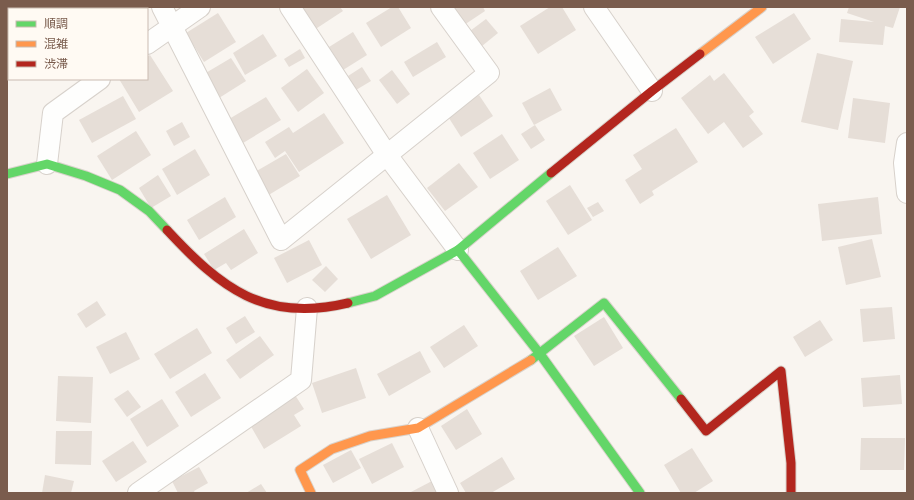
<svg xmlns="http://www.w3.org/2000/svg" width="914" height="500" font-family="'Nunito Sans','Noto Sans JP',sans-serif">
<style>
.building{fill:#e6ded7}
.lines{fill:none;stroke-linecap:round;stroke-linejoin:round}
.street-casing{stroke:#d7d1cb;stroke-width:22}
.fast-casing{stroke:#d9d2cb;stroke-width:11}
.slow-casing{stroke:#d9d2cb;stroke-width:11}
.jam-casing{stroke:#d9d2cb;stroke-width:11}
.street{stroke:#fefefd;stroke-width:20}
.fast{stroke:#63d668;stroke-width:9}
.slow{stroke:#ff974d;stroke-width:9}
.jam{stroke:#b3261e;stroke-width:9}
</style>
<rect width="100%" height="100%" fill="#f9f5f0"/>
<g class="building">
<polygon points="8,7 59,7 55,9 9,9"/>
<polygon points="112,7 146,7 147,9 108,9"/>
<polygon points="304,7 340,7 343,11 314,30 301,9"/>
<polygon points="392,7 398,7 411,28 381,47 366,23"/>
<polygon points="448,7 483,7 485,11 461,27"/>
<polygon points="550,7 562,7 576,30 538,54 520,26"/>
<polygon points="849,7 900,7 893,28 885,26 883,45 839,42 841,19 874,22 847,13"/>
<polygon points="218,13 236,42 204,62 186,33"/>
<polygon points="794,13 811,39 773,64 755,37"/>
<polygon points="486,19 498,33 482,46 470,31"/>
<polygon points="353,32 367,55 343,70 329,47"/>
<polygon points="263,34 277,56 245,75 233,53"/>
<polygon points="437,42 446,57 413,77 404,62"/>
<polygon points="300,49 305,58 289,67 284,59"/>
<polygon points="817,53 853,61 838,130 801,122"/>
<polygon points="150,55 173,91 139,112 119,79 147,79 147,57"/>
<polygon points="231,58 246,81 219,98 204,74"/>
<polygon points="362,67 371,81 356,90 348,76"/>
<polygon points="307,69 324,93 298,112 281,88"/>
<polygon points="392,70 410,94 397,104 379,80"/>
<polygon points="724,73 754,112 749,116 763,134 743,148 724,122 708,134 681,98 710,75 714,81"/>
<polygon points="550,88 562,110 534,125 522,103"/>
<polygon points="479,95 493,116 461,137 447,115"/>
<polygon points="123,96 136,119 92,143 79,120"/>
<polygon points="266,97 281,120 243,143 229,119"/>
<polygon points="853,98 890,103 885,143 848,138"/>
<polygon points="324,113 344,143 299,172 285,151 275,158 265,142 289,127 293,133"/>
<polygon points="182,122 190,137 174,146 166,131"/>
<polygon points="535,125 545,140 531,149 521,134"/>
<polygon points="676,128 698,162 652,191 654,195 640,204 625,180 642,169 633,155"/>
<polygon points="136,131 151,155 112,180 97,156"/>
<polygon points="502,134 519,160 490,179 473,153"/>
<polygon points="195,149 210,175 177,195 162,169"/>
<polygon points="286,154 300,176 267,196 253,173"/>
<polygon points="459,163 478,187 445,211 427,188"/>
<polygon points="158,175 171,196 151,208 139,188"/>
<polygon points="570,185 592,220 568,235 546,201"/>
<polygon points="387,195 411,235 371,259 347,219"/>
<polygon points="225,197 236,217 199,240 187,220"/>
<polygon points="878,197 882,234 822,241 818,204"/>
<polygon points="598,202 604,211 593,217 587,208"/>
<polygon points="244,229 258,253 231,270 226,263 214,270 204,254"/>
<polygon points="872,239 881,277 846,285 838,247"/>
<polygon points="309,240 322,265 287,283 274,258"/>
<polygon points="558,247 577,276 538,300 520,271"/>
<polygon points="326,266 338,279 325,292 312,280"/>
<polygon points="97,301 106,315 86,328 77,314"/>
<polygon points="892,307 895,339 863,342 860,309"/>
<polygon points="245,316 255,332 236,344 226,328"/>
<polygon points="604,317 623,348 594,366 574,336"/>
<polygon points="820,320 833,340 805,357 793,337"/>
<polygon points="464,325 478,346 444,368 430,347"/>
<polygon points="197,328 212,353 170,379 154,354"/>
<polygon points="126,332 140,359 110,374 96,347"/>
<polygon points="260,336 274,355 240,379 226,360"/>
<polygon points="420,351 431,372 389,396 377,374"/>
<polygon points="356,368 366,398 322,413 312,383"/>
<polygon points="205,373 221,398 191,417 175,392"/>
<polygon points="900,375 902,404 863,407 861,378"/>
<polygon points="58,376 93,377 91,423 56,421"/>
<polygon points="128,390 141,407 127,417 114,399"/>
<polygon points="295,395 304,409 294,415 301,426 264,449 249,423"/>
<polygon points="162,399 179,426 147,447 130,419"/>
<polygon points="467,409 482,434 456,450 441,426"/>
<polygon points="56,431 92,431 91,465 55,464"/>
<polygon points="861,438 905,438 904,470 860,470"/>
<polygon points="133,441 147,462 116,482 102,461"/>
<polygon points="392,443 404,467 372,484 359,459"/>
<polygon points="692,448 713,481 694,493 681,493 664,465"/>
<polygon points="351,450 361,468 333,483 323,465"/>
<polygon points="502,457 515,479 491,493 466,493 460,483"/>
<polygon points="199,467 208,483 194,491 195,493 178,493 172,481"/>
<polygon points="45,475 74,481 71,493 42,493"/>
<polygon points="432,481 438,493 409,493"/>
<polygon points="261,484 267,493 246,493"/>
</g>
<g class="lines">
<defs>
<g id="street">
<polyline points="162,7 281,240 489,73 441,7"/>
<polyline points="290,7 387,155 458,250"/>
<polyline points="594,7 652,91"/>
<polyline points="147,44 200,7"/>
<polyline points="907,143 904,163 907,193"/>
<polyline points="47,164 53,113 100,79"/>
<polyline points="418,428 448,493"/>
<polyline points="138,493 301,380 307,308"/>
</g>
<g id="fast">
<polyline points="7,174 47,164 86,176 120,190 149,211 167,230"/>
<polyline points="458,250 540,354 640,493"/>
<polyline points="348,303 375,296 458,250 551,173"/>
<polyline points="531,360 604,303 681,399"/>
</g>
<g id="slow">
<polyline points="700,54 762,7"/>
<polyline points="311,493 300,470 332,449 370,436 418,428 531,360"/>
</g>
<g id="jam">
<polyline points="551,173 652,91 700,54"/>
<path d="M167 230C221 288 264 323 348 303"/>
<polyline points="681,399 706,431 781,371 791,463 791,493"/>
</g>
</defs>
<use href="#street" class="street-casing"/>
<use href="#fast" class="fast-casing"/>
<use href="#slow" class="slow-casing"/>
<use href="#jam" class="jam-casing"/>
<use href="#street" class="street"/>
<use href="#fast" class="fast"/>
<use href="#slow" class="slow"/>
<use href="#jam" class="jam"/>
</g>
<rect width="914" height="500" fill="none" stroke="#7a5c4d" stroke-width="16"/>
<rect x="8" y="8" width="140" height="72" fill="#fffaf3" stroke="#cabbb1"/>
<rect x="16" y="21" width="20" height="6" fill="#63d668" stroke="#cabbb1"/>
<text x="44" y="28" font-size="12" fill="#7a5c4d">順調</text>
<rect x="16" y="41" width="20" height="6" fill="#ff974d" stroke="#cabbb1"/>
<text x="44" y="48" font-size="12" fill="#7a5c4d">混雑</text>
<rect x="16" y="61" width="20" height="6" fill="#b3261e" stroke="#cabbb1"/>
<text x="44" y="68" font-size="12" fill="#7a5c4d">渋滞</text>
</svg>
